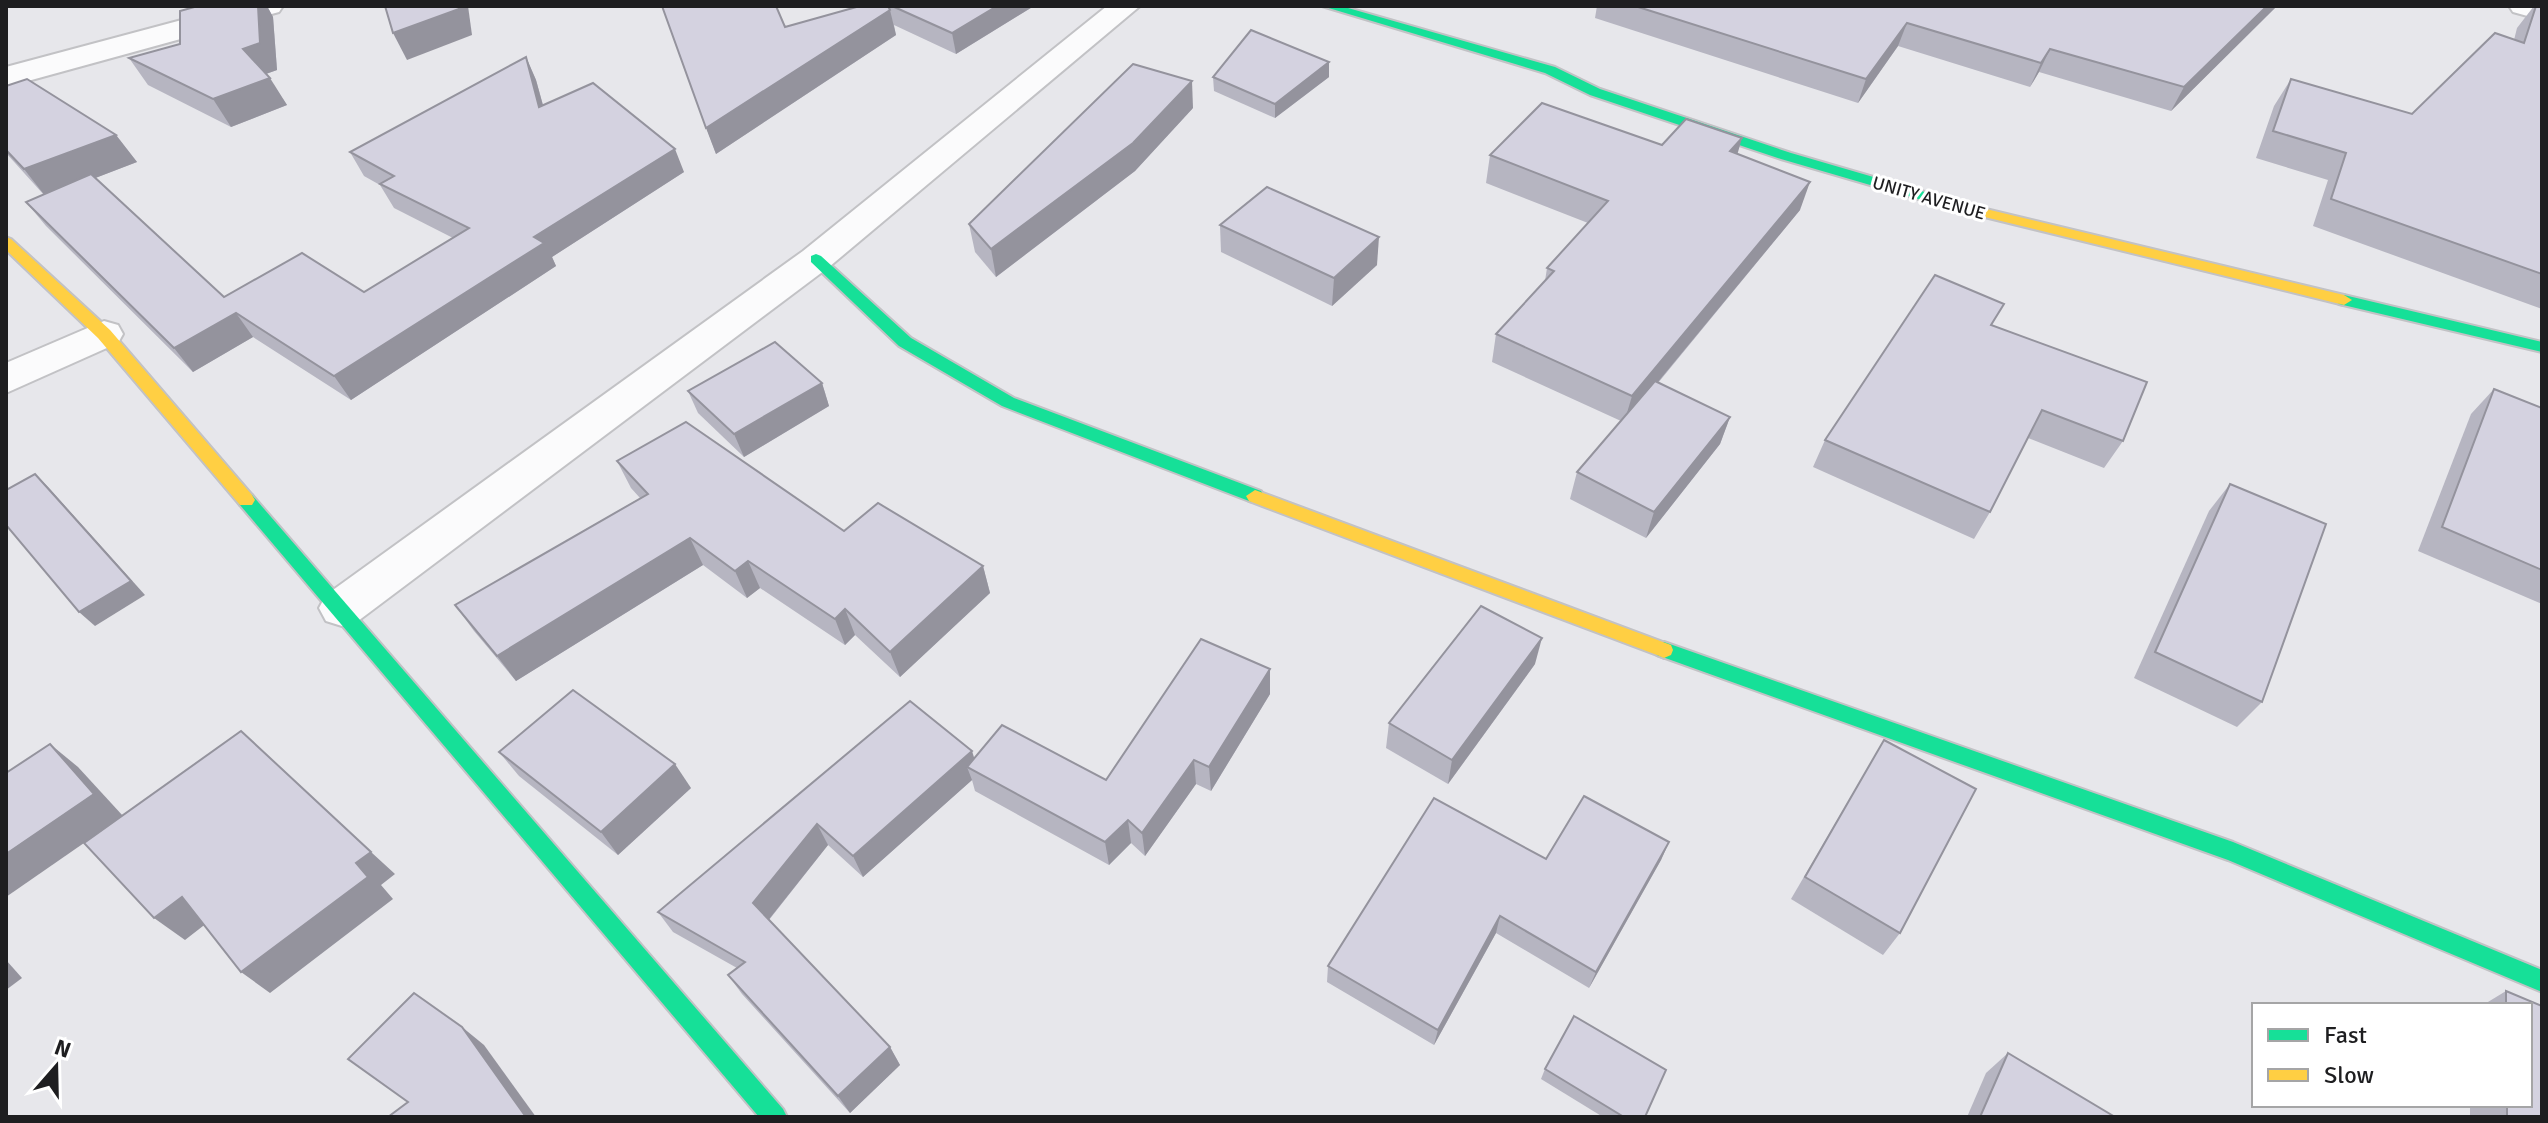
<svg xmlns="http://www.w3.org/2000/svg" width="2548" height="1123" font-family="Signika,sans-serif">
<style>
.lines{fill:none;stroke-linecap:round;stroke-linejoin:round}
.street-casing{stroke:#c2c2c5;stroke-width:4}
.fast-casing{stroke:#c2c2c5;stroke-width:4}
.slow-casing{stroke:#c2c2c5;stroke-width:4}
.street{fill:#fbfbfc;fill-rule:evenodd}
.fast{fill:#16e098;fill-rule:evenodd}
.slow{fill:#ffcf43;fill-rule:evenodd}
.wall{fill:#b6b5c1}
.shaded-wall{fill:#94939d}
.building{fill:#d4d2e0;stroke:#94939d;stroke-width:2}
.labels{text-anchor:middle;stroke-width:6;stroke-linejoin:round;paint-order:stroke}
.far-street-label{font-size:18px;fill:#1e1e20;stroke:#fff}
</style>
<rect width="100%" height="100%" fill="#e7e7eb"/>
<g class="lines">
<defs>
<g id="street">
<polygon points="234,6 283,6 279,12 6,87 6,67"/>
<polygon points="1107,6 1140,6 829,267 358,621 342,626 326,621 319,608 326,595 803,251"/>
<polygon points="2509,6 2542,6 2542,20 2513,12"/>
<polygon points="104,321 118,325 123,334 118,343 6,393 6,363"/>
</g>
<g id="fast">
<polygon points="1322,6 1341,6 1555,67 1600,89 1791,153 1966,204 1968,207 1966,210 1956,210 1781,159 1590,95 1545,73"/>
<polygon points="816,254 821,256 911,338 1014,398 1261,491 1264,496 1255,502 1249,501 1002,406 899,346 811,262 811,256"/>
<polygon points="2344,295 2542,342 2542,352 2339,304 2336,300"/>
<polygon points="246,493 252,495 783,1109 787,1117 759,1117 240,505 237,500"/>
<polygon points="1664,642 2233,842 2542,970 2542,992 2228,860 1657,655 1655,650 1657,645"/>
</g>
<g id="slow">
<polygon points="1961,203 2344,295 2352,300 2344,305 1956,210 1956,204"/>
<polygon points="6,237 11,239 110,330 252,495 255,500 252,505 240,505 98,338 6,250"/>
<polygon points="1255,490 1671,645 1673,650 1671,655 1664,658 1657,655 1249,501 1246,496"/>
</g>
</defs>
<use href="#street" class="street-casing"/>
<use href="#fast" class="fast-casing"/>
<use href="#slow" class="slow-casing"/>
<use href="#street" class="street"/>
<use href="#fast" class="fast"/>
<use href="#slow" class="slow"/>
</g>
<g class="wall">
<polygon points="198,6 267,6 273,17 277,70 266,74 287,105 231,127 148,85 129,58 180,44"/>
<polygon points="662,6 785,27 860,6 1034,6 956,54 894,25 896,35 716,154"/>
<polygon points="1597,6 2277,6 2171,111 2039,72 2030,87 1898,46 1858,103 1595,18"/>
<polygon points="2534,6 2542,6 2542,309 2313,226 2328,180 2256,158 2274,106 2291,79 2412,114 2514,40 2517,28"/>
<polygon points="526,57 536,80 543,105 684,172 552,257 556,266 351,400 253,337 193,372 46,226 26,202 44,195 6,153 6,86 116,135 137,162 95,178 224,297 364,292 453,238 394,208 380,185 364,176 350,152"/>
<polygon points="1213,77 1329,77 1275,118 1214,91"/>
<polygon points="1193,108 1135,171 996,277 975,252 969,224"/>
<polygon points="1662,145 1737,154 1800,210 1658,383 1730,417 1720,444 1646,538 1570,499 1577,472 1621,421 1492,362 1496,334 1545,281 1547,268 1588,223 1486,183 1490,155"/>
<polygon points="1220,225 1377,265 1332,306 1221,252"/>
<polygon points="1993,326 2123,441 2104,468 2028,438 1990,512 1974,539 1813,467 1825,440"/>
<polygon points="822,383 829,406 744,457 698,413 688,391"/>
<polygon points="2494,389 2542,408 2542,604 2418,551 2471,414"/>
<polygon points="617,461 844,531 983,566 990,593 900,677 855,635 845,645 760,588 747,598 703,565 516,681 474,631 455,605 640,498 631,488"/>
<polygon points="2230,484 2262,702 2237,727 2134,678 2209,511"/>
<polygon points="1535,664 1448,784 1386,748 1389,723"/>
<polygon points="1270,669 1270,694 1211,791 1196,784 1145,856 1131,843 1109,865 975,791 972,780 863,877 828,845 769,920 890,1047 900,1065 850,1113 742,994 728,975 737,968 673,932 658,912 910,701 974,758 1106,780"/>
<polygon points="1884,740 1900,933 1883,955 1791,899"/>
<polygon points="499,752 691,788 618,855 519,776"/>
<polygon points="1669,842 1661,860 1589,988 1496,933 1434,1045 1327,982 1328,966 1546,859"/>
<polygon points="2506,991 2542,1006 2542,1117 2470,1117 2470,1105 2530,1105 2530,1005 2483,1005"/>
<polygon points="2008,1053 2115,1117 1967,1117 1986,1073"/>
<polygon points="1545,1069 1645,1117 1603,1117 1541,1079"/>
</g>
<g class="shaded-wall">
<polygon points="258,6 267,6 273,17 277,70 260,76 243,49"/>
<polygon points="459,6 468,6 472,35 407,60 393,33"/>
<polygon points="997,6 1034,6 956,54 952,33"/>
<polygon points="2267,6 2277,6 2171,111 2184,87"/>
<polygon points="890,10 896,35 716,154 706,128"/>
<polygon points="1907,23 1898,46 1858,103 1866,79"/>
<polygon points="2050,49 2039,72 2030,87 2041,63"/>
<polygon points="526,57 536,80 550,131 539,107"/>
<polygon points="1329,62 1329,77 1275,118 1275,104"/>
<polygon points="270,78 287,105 231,127 213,99"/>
<polygon points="1192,81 1193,108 1135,171 996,277 991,249"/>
<polygon points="116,135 137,162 46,197 24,169"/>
<polygon points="1742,138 1734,166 1730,151"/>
<polygon points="675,149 684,172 552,257 556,266 351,400 334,376 534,237"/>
<polygon points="1810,182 1800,210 1624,423 1632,396"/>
<polygon points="1379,237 1377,265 1332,306 1334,278"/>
<polygon points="236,313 253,337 193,372 174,348"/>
<polygon points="822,383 829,406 744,457 734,434"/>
<polygon points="1730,417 1720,444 1646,538 1654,512"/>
<polygon points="35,474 49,488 145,595 95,626 79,612"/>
<polygon points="690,538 703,565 516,681 497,656"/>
<polygon points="748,561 760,588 747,598 735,571"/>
<polygon points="983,566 990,593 900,677 890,652"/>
<polygon points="845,609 855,635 845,645 835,619"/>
<polygon points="1542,638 1535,664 1448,784 1452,760"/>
<polygon points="1270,669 1270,694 1211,791 1209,767"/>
<polygon points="50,744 78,767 123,816 6,897 6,854"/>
<polygon points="972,751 979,773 967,767 972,780 863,877 853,856"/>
<polygon points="1194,760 1196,784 1145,856 1142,833"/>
<polygon points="675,764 691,788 618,855 601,832"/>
<polygon points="1128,820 1131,843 1109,865 1105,842"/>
<polygon points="817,824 828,845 766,923 753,903"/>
<polygon points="1669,842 1661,860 1589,988 1596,972"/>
<polygon points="371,852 395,874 381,885 393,899 270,993 241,972 356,863"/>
<polygon points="182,897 212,919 185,940 154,918"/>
<polygon points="1500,916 1496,933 1434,1045 1438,1030"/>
<polygon points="6,960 22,978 6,990"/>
<polygon points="462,1027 484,1045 536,1117 526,1117"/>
<polygon points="890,1047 900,1065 850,1113 838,1096"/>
</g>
<g class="building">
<polygon points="198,6 258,6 260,43 243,49 270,78 213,99 129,58 180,44 180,11"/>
<polygon points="385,6 459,6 459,9 393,33"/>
<polygon points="662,6 776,6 785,27 860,6 888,6 890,10 706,128"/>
<polygon points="892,6 997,6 952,33"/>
<polygon points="1635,6 2267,6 2184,87 2050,49 2041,63 1907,23 1866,79"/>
<polygon points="2536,6 2542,6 2542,274 2331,199 2346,153 2273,131 2291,79 2412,114 2495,33 2524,43"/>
<polygon points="1251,30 1329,62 1275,104 1213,77"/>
<polygon points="526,57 539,107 593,83 675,149 534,237 544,243 334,376 236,313 174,348 26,202 91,174 224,297 302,253 364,292 469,228 380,184 394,176 350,152"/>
<polygon points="1133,64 1192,81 1133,143 991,249 969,224"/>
<polygon points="27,79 116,135 24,169 6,150 6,86"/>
<polygon points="1542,103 1662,145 1686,119 1742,138 1730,151 1810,182 1632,396 1496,334 1554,271 1547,268 1608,201 1490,155"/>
<polygon points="1267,187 1379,237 1334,278 1220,225"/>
<polygon points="1935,275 2004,304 1991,325 2147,382 2123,441 2042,410 1990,512 1825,440"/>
<polygon points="775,342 822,383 734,434 688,391"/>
<polygon points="1655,381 1730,417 1654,512 1577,472"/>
<polygon points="2494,389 2542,408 2542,570 2442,527"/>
<polygon points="686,422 844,531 878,503 983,566 890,652 845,609 835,619 748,561 735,571 690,538 497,656 455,605 648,494 617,461"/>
<polygon points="35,474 131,581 79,612 6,525 6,490"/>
<polygon points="2230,484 2326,524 2262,702 2155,652"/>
<polygon points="1481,606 1542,638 1452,760 1389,723"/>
<polygon points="1201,639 1270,669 1209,767 1194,760 1142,833 1128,820 1105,842 967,767 1002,725 1106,780"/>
<polygon points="573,690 675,764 601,832 499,752"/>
<polygon points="910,701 972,751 853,856 817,824 753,903 890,1047 838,1096 728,975 745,962 658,912"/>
<polygon points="241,731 371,852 356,863 368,877 241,972 182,897 154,918 84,843"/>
<polygon points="1884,740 1976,789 1900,933 1805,877"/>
<polygon points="50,744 94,794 6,854 6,773"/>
<polygon points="1584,796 1669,842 1596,972 1500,916 1438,1030 1328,966 1434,798 1546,859"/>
<polygon points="2506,991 2542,1006 2542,1117 2507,1117 2507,1105 2530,1105 2530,1005 2506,1005"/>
<polygon points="414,993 462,1027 526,1117 388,1117 408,1102 348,1059"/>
<polygon points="1574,1016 1666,1070 1645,1117 1624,1117 1545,1069"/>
<polygon points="2008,1053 2115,1117 1980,1117"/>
</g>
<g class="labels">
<g class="far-street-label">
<text transform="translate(1929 198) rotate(16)" y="6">UNITY AVENUE</text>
</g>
</g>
<rect width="2548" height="1123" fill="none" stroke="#1e1e20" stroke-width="16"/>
<rect x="2252" y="1003" width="280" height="104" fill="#ffffff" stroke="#a5a5a6" stroke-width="2"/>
<rect x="2268" y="1029" width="40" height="12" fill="#16e098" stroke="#a5a5a6" stroke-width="2"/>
<text x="2324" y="1043" font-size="24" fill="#1e1e20">Fast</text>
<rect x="2268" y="1069" width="40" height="12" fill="#ffcf43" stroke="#a5a5a6" stroke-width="2"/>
<text x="2324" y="1083" font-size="24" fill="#1e1e20">Slow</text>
<g transform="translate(56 1067) rotate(20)" stroke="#ffffff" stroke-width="6" paint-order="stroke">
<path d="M0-6L14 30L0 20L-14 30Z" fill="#1e1e20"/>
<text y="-12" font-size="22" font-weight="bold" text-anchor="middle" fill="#1e1e20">N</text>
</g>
</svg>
